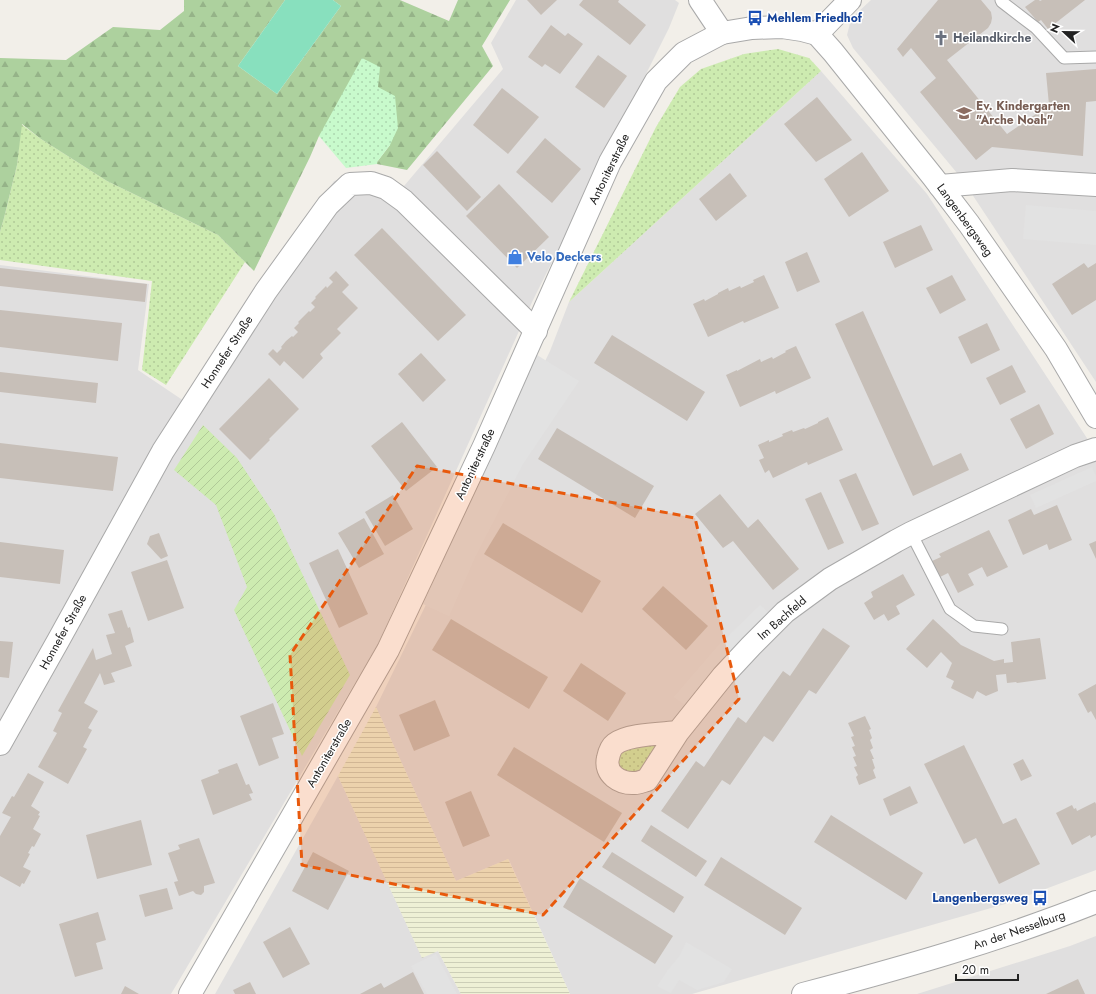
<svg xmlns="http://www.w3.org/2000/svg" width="1096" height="994" font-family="Jost,sans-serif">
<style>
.residential{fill:#e0dfdf}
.farmland{fill:url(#farmland-rules)}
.grass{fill:url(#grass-dots)}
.forest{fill:url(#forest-firs)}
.park{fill:url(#park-dots)}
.garden{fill:url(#garden-furrows)}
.pitch{fill:#88e0be}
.parking{fill:#e2e2e2}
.building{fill:#c7bfb8}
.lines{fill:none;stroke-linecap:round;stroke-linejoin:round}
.service-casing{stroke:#a9a9a9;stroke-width:13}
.minor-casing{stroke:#a9a9a9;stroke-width:24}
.tertiary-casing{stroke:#a9a9a9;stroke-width:24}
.service{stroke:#fff;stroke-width:11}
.minor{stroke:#fff;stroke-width:22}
.tertiary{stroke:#fff;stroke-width:22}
.marked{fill:#e8590c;fill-opacity:0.2;stroke:#e8590c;stroke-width:3;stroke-dasharray:8 5;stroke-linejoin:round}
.labels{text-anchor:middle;stroke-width:3;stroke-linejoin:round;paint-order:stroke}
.transit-label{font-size:12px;font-weight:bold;fill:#164399;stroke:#fff;text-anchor:start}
.worship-label{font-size:12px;font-weight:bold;fill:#5b616d;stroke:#fff;text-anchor:start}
.education-label{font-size:12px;font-weight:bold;fill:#785e54;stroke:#fff;text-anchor:start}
.street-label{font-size:12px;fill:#222;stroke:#fff}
.shop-label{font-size:12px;font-weight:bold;fill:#366cbe;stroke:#fff;text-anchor:start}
</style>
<defs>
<pattern id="farmland-rules" width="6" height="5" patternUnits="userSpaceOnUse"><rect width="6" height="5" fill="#eef0d5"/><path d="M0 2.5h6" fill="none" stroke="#ccceb7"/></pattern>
<pattern id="grass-dots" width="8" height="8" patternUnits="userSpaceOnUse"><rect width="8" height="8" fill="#cdebb0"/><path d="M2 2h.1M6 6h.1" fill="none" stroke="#b0c997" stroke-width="1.8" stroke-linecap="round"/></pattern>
<pattern id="forest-firs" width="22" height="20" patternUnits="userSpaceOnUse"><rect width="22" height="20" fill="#add19e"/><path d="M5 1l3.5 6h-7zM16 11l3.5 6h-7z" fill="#95b388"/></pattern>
<pattern id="park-dots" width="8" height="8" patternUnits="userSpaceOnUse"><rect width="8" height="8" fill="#c8facc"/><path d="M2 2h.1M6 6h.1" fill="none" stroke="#acd6af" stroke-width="1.8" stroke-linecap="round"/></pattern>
<pattern id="garden-furrows" width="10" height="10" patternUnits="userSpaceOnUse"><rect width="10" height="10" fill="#cdebb0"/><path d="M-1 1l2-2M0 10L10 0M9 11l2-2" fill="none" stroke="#b0c997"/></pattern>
</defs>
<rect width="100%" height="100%" fill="#f2efe9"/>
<g class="residential">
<polygon points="516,0 675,0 679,3 669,28 533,300 378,644 171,994 0,994 0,265 149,284 138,370 184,401 263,280 334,181 362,174 391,178 404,186 503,69 491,43"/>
<polygon points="871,0 1096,0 1096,382 962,179 853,48 847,35 850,23 856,14"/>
<polygon points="821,71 927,194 1096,452 1096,870 1005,904 692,994 570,994 509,860 508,859 456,881 376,707 550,351 569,302"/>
<polygon points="338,776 422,957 438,951 461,994 215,994"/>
<polygon points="1096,936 1096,994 917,994 1070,946"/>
</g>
<polygon class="farmland" points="376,707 456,881 508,859 570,994 461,994 438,951 422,958 338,776"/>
<g class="grass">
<polygon points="778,49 809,58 821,71 569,302 656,127 680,87 701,69 744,54"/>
<polygon points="21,124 41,139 107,181 218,235 245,262 166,385 142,370 152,281 0,260 0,232 4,218 17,165"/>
<polygon points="668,740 642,773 632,775 617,767 618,751"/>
</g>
<polygon class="forest" points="184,0 285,0 238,66 277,94 341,6 333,0 400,0 449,21 458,0 510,0 482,46 493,66 407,170 377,164 377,162 390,145 319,136 310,157 254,271 218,235 107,181 41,139 22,124 17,165 4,218 0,232 0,58 66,60 113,27 160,30 184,11"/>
<polygon class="park" points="362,58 380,67 378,87 395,96 398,128 390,145 377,162 377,164 346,168 319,136"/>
<polygon class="garden" points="203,425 237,458 274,514 350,675 302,756 234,610 247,587 216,505 174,470"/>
<polygon class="pitch" points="285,0 333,0 341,6 277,94 238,66"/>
<g class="parking">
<polygon points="1026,205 1096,211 1096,245 1023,239"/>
<polygon points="537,355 579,381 523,464 475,557 449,616 423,604"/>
<polygon points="1092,467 1096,476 1096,481 1036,508 1030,495"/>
<polygon points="760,605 772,616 687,706 674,697 718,646"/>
<polygon points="686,942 732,969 724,982 697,990 679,980 671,993 657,986 667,971 680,955"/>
<polygon points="436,954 457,994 427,994 411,966"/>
</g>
<g class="building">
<polygon points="527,0 557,0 541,15"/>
<polygon points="583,0 619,0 618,2 646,25 630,45 579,5"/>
<polygon points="938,0 981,0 991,12 992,18 991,23 988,28 947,60 1007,134 1049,105 1046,73 1096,69 1096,101 1086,102 1083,156 992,147 976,160 920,92 936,78 911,48 903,57 897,49"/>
<polygon points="1035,0 1039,0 1040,1 1042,0 1085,0 1048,29 1041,20 1038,22 1025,7"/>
<polygon points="551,25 565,36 568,33 583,44 560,74 545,64 542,67 528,57"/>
<polygon points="598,55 627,76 604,108 575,87"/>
<polygon points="502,88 539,117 508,154 473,125"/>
<polygon points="817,97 852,140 816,162 784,124"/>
<polygon points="545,138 581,169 552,203 516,172"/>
<polygon points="437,151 481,197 467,211 423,165"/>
<polygon points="862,152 889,191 849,217 824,179"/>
<polygon points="730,173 747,196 716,221 699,199"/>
<polygon points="499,184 549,237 517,268 466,216"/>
<polygon points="921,225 933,250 895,268 883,242"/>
<polygon points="382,228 466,315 438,341 354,255"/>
<polygon points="807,252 820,282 797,292 785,262"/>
<polygon points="1084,263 1088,268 1096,263 1096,300 1072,315 1052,284"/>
<polygon points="0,268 147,284 145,302 0,286"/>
<polygon points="336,271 349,285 342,292 358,308 337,329 341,333 320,354 323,358 303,379 284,361 280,366 268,354 273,349 277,353 282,348 281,347 286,341 292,336 293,337 298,332 294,328 299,323 298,322 309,311 310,312 315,307 311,303 316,298 315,297 326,286 327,288 333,282 329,278"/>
<polygon points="764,275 779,308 744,323 743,321 708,337 693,304 704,299 705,301 718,294 718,293 728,288 729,291 740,286 741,288 754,282 753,280"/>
<polygon points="952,275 966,300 940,314 926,288"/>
<polygon points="0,310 122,323 118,361 0,347"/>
<polygon points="863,311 933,466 961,453 969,470 913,496 835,324"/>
<polygon points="987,323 1000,350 971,364 958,337"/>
<polygon points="612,335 705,392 687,421 594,363"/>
<polygon points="796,346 811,378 776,394 775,391 740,407 726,375 737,370 737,371 760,359 761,362 772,357 773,359 786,352 785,351"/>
<polygon points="421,353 446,380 423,402 398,374"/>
<polygon points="1012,365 1026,392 1000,405 986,378"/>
<polygon points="0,372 98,383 96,403 0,392"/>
<polygon points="269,378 299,409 269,439 270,440 250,460 219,429"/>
<polygon points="1039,404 1054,434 1026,449 1010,419"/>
<polygon points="828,417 843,450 808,465 807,462 773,478 769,470 765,473 759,460 764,458 758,445 769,440 769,442 783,436 782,434 792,430 793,432 804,428 805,429 818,423 818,422"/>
<polygon points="402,422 437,467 406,491 371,446"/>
<polygon points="557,428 654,486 635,518 538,459"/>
<polygon points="0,443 118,457 113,491 0,478"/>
<polygon points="856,473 879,524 862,531 839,480"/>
<polygon points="821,492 844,543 828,550 805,499"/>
<polygon points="720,494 748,528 758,519 799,569 773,590 733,541 723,548 695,514"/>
<polygon points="393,495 413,529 385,546 365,512"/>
<polygon points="1057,505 1072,540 1049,550 1047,544 1023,555 1008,520 1031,509 1034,515"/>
<polygon points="364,518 384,554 359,568 338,533"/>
<polygon points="503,523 601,581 582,613 484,554"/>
<polygon points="989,530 1008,567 987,577 982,567 968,574 974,585 958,593 948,573 940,577 932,561 941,557 939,554"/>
<polygon points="159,533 168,556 161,559 147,544 150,536"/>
<polygon points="1096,541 1096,559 1089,544"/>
<polygon points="0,542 64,550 60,584 0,577"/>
<polygon points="338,549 368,614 339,628 309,563"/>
<polygon points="167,560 184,608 148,621 131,572"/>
<polygon points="903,574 915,595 896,606 900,614 888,621 884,614 874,620 864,603 873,597 871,592"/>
<polygon points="663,586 708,626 686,650 642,609"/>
<polygon points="122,610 128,628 130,627 134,642 125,646 132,666 111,673 115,682 104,685 100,673 84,703 98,711 88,728 92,730 83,747 87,749 68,784 38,767 57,733 53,731 62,713 58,711 93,648 96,660 112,654 106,635 115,633 108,614"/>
<polygon points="451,619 548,677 529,709 432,650"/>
<polygon points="933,619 961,645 994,661 1004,659 1004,663 1013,662 1011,642 1040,638 1046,679 1017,683 1016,682 1007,683 1006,674 996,675 998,691 986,696 977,691 973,699 951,688 954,681 946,677 952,663 941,652 927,668 906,649"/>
<polygon points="823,628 850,646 816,694 809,690 773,742 764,736 730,785 722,780 688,829 661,811 696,761 704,767 738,717 746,723 783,671 790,676"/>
<polygon points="0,641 13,642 9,678 0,677"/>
<polygon points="581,663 626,693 608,721 563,691"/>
<polygon points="1096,684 1096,720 1091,711 1088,713 1078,694"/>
<polygon points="435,700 450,736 414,751 399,715"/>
<polygon points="273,703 284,734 272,738 279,758 259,766 240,716"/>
<polygon points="865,716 871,729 869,730 872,738 870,740 873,748 870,750 874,759 872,759 875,768 873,770 876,778 859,785 856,777 858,775 854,767 857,766 853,757 856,756 852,747 855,746 851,737 854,736 848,723"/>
<polygon points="964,745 1003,824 1016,818 1040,864 999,884 976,838 964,844 924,764"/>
<polygon points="514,747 622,813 604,842 497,775"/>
<polygon points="1023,759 1032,776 1021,781 1013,764"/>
<polygon points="237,763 246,785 249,784 253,793 249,794 252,800 213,815 201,780 219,773 218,770"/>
<polygon points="28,773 44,782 31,806 40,812 38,815 40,816 33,829 41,834 34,847 32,846 28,853 30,854 23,867 31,871 24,884 22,883 20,887 0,876 0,836 11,817 2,813 12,796 14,797"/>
<polygon points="910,786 918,803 890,816 883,799"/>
<polygon points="471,791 490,836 463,847 445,802"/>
<polygon points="1095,802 1096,804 1096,835 1091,838 1090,835 1072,845 1056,813 1072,805 1074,809 1076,808 1077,811"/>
<polygon points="831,815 923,873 906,900 814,842"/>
<polygon points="141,820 152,865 97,879 86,835"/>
<polygon points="651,825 707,861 696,877 641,841"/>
<polygon points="199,838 215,883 204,886 204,892 201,895 196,894 193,891 179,896 174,882 178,881 168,853 180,849 178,845"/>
<polygon points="313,852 349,871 328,910 292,891"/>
<polygon points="612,852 684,897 674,913 602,867"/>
<polygon points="721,857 802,908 785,935 704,885"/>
<polygon points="580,878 673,936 655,964 563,907"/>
<polygon points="167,888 173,909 145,917 139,895"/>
<polygon points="98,912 106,940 96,943 103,969 75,977 59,924"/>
<polygon points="290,927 310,964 283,978 263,942"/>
<polygon points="413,972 424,994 360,994 381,983 384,988"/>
<polygon points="1078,979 1085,994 1046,994"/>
<polygon points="250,982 256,994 235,994 233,990"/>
<polygon points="125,986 139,994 121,994"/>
</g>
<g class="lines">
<defs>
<g id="service">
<polyline points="1001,0 1002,2 1036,28 1064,58 1096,57"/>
<polyline points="911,533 950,609 974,626 1002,629"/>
</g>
<g id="minor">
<polyline points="700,0 722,33"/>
<polyline points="817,34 833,52 933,177 969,224 1056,349 1096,417"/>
<polyline points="817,34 850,0"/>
<polyline points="940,186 1012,180 1096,185"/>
<path d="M678 732C661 734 628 734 615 744 611 747 609 753 608 758 604 774 620 784 635 783 639 783 643 781 647 780L678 732 723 676 751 646 785 612 830 579 896 541 911 533 1075 456 1096 449"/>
<polyline points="0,744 58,641 163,451 266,291 328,205 350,184 371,183 386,188 404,201 536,331"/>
<polyline points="190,994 388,650 484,446 610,162 656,81 684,53 722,33 752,28 782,27 802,30 817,34"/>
</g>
<path id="tertiary" d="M803 994C902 968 1001 940 1096 902"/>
</defs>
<use href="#service" class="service-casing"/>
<use href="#minor" class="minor-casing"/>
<use href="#tertiary" class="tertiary-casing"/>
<use href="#service" class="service"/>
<use href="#minor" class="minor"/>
<use href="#tertiary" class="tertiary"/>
</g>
<path class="marked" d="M417 466 695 518 739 699 543 915 302 865 290 655Z"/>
<defs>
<symbol id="bus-bare" viewBox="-9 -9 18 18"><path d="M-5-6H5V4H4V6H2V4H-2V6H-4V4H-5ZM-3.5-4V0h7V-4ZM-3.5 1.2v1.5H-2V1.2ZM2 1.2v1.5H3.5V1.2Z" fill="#1a4fb4" stroke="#fff" stroke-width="2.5" paint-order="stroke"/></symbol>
<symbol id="church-bare" viewBox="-9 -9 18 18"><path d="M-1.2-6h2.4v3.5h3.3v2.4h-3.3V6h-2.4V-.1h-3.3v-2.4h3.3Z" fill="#6b7280" stroke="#fff" stroke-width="2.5" paint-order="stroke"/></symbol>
<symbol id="school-bare" viewBox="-9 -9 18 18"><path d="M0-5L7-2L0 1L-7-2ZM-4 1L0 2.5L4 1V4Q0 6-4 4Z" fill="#8d6e63" stroke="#fff" stroke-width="2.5" paint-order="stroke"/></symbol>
<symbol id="shop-bare" viewBox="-9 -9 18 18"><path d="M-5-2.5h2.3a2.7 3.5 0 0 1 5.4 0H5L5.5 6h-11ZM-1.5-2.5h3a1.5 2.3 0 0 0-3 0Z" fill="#3f7fe0" stroke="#fff" stroke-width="2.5" paint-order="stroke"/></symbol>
</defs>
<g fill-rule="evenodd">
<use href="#bus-bare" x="744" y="7" width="22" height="22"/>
<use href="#church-bare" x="930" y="27" width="22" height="22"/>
<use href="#school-bare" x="953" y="102" width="22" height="22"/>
<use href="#shop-bare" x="504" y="246" width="22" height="22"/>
<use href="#bus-bare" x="1029" y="887" width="22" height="22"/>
</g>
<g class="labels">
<g class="transit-label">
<text x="767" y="22">Mehlem Friedhof</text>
<text x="1028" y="902" text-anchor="end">Langenbergsweg</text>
</g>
<g class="worship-label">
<text x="953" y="42">Heilandkirche</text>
</g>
<g class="education-label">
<text x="976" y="110">Ev. Kindergarten<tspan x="976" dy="14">"Arche Noah"</tspan></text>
</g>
<g class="street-label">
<text transform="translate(609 169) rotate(-64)" y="4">Antoniterstraße</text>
<text transform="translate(965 220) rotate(54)" y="4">Langenbergsweg</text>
<text transform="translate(227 352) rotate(-57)" y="4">Honnefer Straße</text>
<text transform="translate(475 464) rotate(-65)" y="4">Antoniterstraße</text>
<text transform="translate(782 618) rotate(-41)" y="4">Im Bachfeld</text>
<text transform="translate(63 632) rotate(-61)" y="4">Honnefer Straße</text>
<text transform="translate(329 753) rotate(-60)" y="4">Antoniterstraße</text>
<text transform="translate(1019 930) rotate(-19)" y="4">An der Nesselburg</text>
</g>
<g class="shop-label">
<text x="527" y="261">Velo Deckers</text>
</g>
</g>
<g transform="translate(1064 32) rotate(292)" stroke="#ffffff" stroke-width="3" paint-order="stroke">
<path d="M0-3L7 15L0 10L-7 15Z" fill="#222222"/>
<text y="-6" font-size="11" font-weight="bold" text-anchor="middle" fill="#222222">N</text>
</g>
<path d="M956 974v6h62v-6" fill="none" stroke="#222222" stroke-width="2"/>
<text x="962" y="974" font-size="12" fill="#222222" stroke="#ffffff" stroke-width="3" paint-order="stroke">20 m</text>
</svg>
